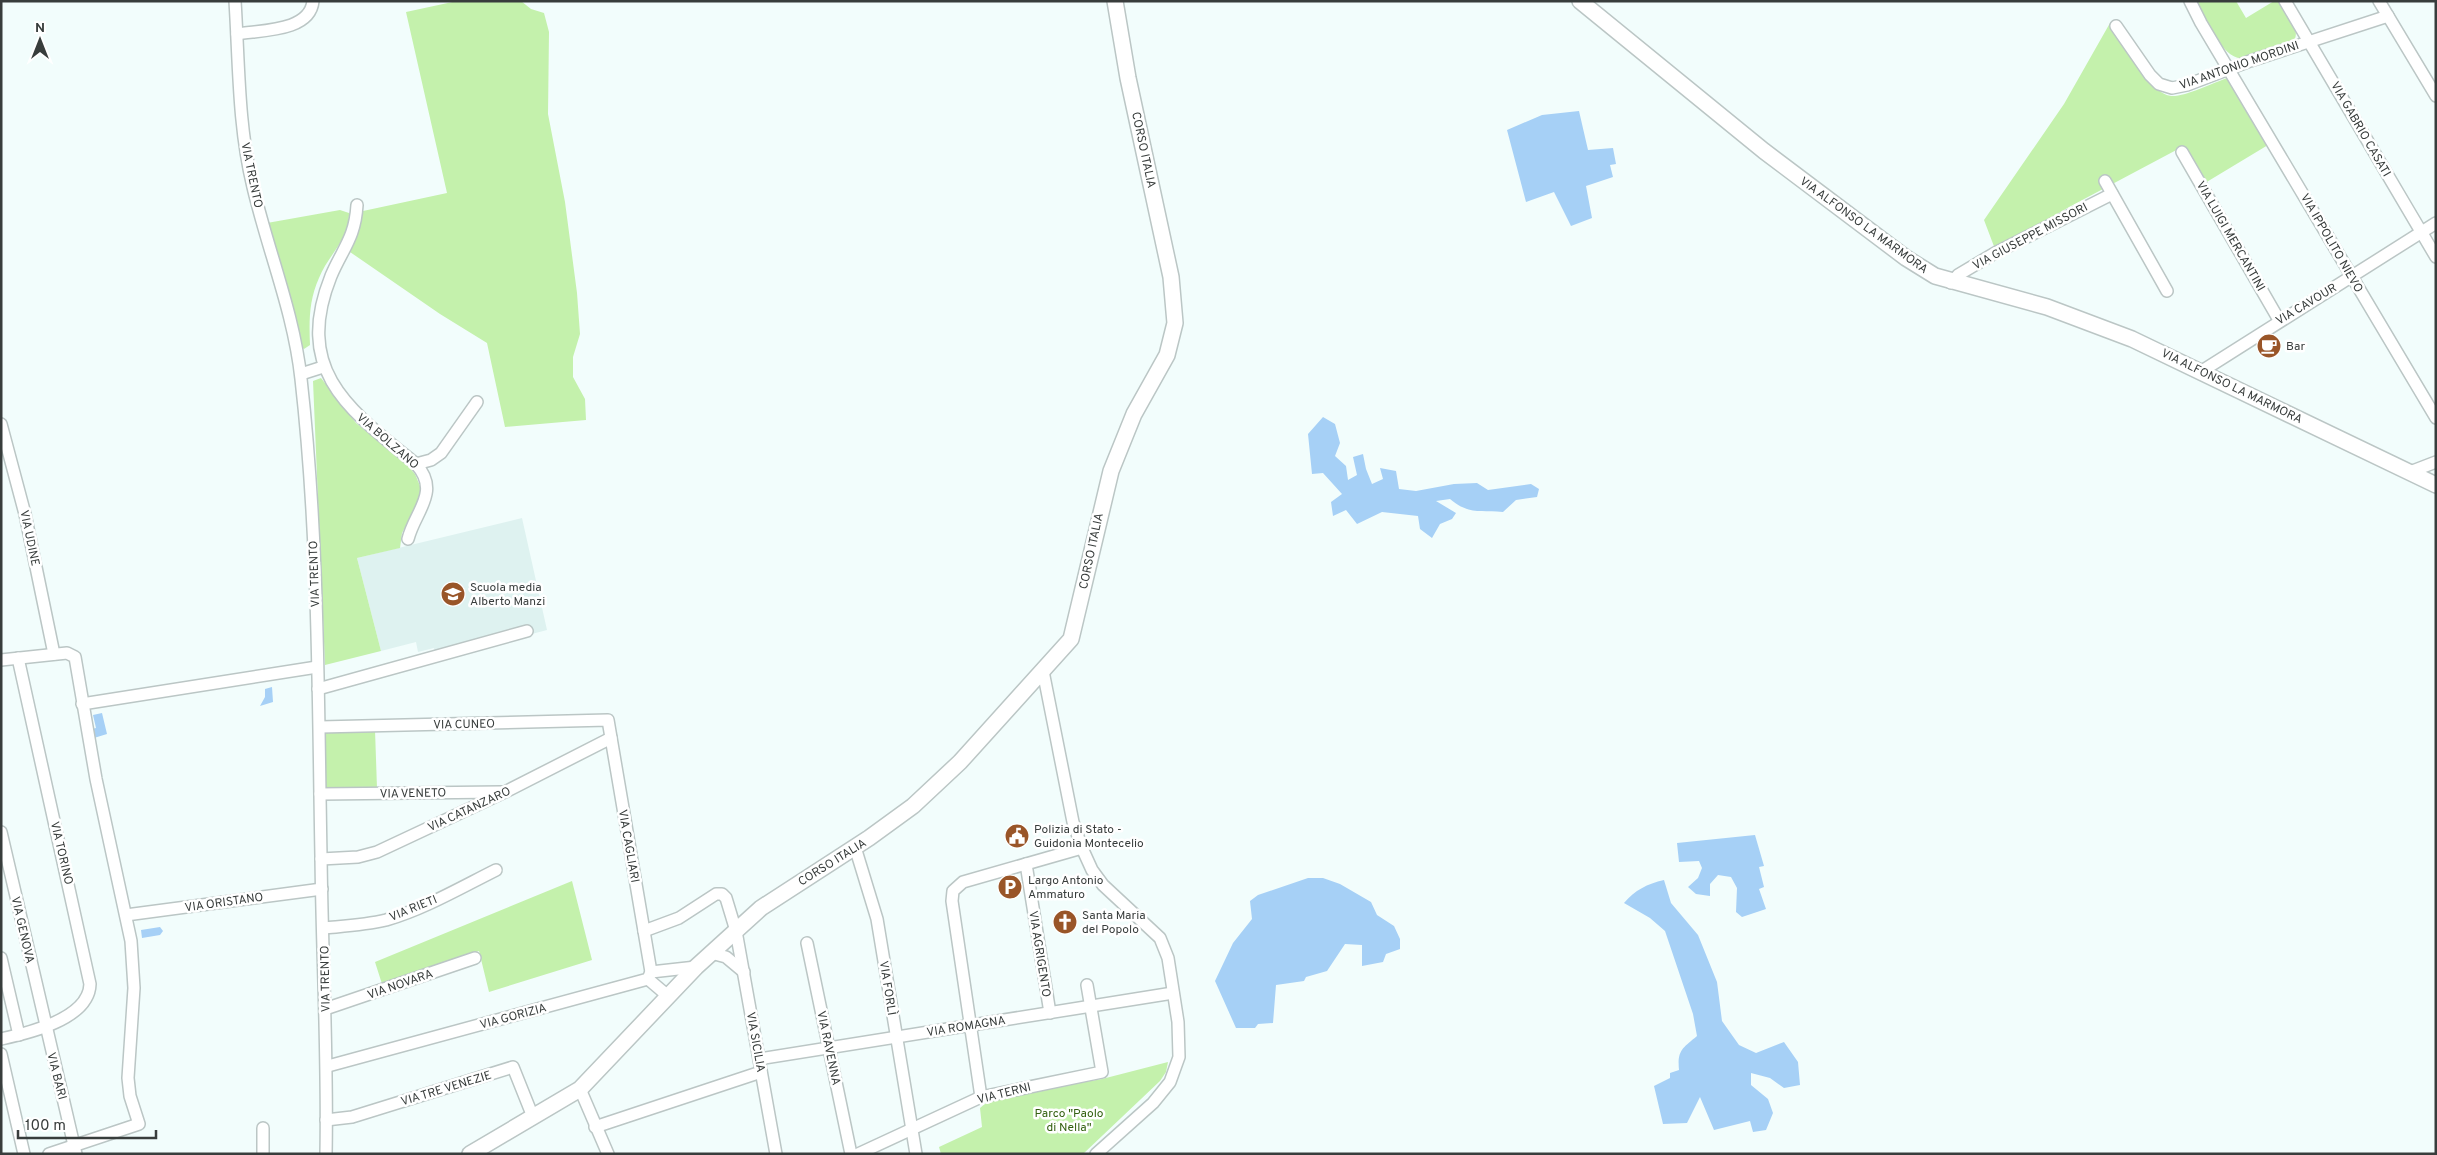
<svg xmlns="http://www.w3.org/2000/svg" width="2437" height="1155" font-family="Overpass,sans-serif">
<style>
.built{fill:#def2f0}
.green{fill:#c4f1ac}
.water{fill:#a6d0f6}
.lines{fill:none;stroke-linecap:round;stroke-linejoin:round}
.street-casing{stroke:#bbc6c5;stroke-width:14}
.secondary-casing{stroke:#bbc6c5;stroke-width:18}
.street{stroke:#fff;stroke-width:11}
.secondary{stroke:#fff;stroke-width:15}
.labels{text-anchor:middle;stroke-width:5;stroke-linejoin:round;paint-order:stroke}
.street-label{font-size:12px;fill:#383d3c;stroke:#fff}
.poi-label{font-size:12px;fill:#383d3c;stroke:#fff;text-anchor:start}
.park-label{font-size:12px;fill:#336010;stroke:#fff}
</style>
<rect width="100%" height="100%" fill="#f2fdfc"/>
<polygon class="built" points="522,518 547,630 437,659 434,648 418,652 416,642 381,651 357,558"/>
<g class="green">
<polygon points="457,1 521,1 531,9 544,13 549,32 548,114 565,202 577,293 580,334 573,357 573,377 585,399 586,420 505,427 487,343 440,314 350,252 363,211 447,193 406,12"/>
<path d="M2196 1H2236L2246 18 2274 1H2278C2285 12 2304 31 2292 43 2276 48 2259 55 2243 58 2223 61 2205 17 2196 1Z"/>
<path d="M2110 23C2122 41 2148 93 2171 96 2185 97 2213 83 2227 78L2268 145 2205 183 2182 147 2071 206 1995 249 1984 220 2064 104Z"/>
<path d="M340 210 349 213C350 239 328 255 319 278 309 300 309 321 310 345L304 349 301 346 267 223Z"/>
<polygon points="321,378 356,423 406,464 415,474 420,486 420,498 402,533 400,548 357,558 381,651 325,665 313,381"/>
<polygon points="375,730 377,788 326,789 324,731"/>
<polygon points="572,881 592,960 489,992 479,951 382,984 375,962"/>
<polygon points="1168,1062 1166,1072 1160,1081 1083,1154 941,1154 939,1147 982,1127 980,1108 992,1098 1102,1079"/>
</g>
<g class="water">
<polygon points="1579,111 1588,150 1613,148 1616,164 1610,165 1613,177 1586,186 1592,218 1571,226 1554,192 1526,202 1507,130 1542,115"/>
<path d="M1323 417 1335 424 1340 443 1335 456 1346 466 1348 480 1357 475 1353 457 1363 454 1366 469 1372 484 1383 479 1380 468 1396 471 1399 489 1416 491 1454 484 1477 483 1488 490 1531 484 1539 489 1537 497 1516 500 1503 512C1480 510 1469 515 1450 499L1436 501 1456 513 1452 519 1440 524 1432 538 1420 529 1418 516 1382 512 1357 524 1346 510 1333 516 1331 502 1342 494 1323 473 1312 474 1308 434Z"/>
<polygon points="272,687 273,702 260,706 265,697 265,689"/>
<polygon points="102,713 107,734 94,738 92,729 96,728 93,715"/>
<polygon points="1755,835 1764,866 1759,867 1764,887 1759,889 1766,909 1742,917 1736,912 1737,888 1731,877 1718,875 1710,884 1710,896 1696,894 1688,887 1698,878 1702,868 1699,861 1679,862 1677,843"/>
<polygon points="1308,878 1323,878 1340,884 1371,902 1377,915 1394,926 1400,939 1400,949 1386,954 1383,962 1362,966 1362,945 1345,944 1327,971 1306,977 1304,981 1276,985 1273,1023 1258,1024 1255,1028 1236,1028 1215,981 1233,943 1252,919 1250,901 1258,895"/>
<path d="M1664 880 1671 903 1698 935 1717 982 1722 1021 1739 1045 1756 1053 1784 1042 1798 1062 1800 1085 1784 1088 1770 1078 1751 1073V1085L1768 1099 1773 1113 1766 1130 1753 1132 1750 1121 1714 1130 1700 1097 1687 1123 1663 1124 1654 1086 1670 1078V1073L1679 1070C1677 1050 1683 1048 1697 1036L1693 1014 1665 931 1650 918 1624 903C1635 890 1647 884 1664 880Z"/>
<polygon points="160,927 163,931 160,935 142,938 141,930"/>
</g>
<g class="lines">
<defs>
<g id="street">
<path d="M235 1C239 63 238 126 253 187 268 251 294 313 301 379 319 537 318 698 321 856 322 956 328 1054 326 1154"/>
<polyline points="2190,1 2201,23 2436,418"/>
<polyline points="2285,1 2436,257"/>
<polyline points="2379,1 2436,96"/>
<polyline points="2116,26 2150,75 2159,84 2172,88 2187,85 2250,61 2388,16"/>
<path d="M237 34C260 30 310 32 313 1"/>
<polyline points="2182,152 2279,320"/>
<polyline points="2105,181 2167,291"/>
<path d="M357 205C355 238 343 248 331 276 293 371 349 410 416 464 441 492 415 511 408 539"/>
<polyline points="1951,283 1958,275 1995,253 2112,194"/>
<polyline points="2202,371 2436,223"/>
<polyline points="301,374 323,367"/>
<polyline points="1,424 25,514 54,654"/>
<polyline points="416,464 431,460 441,453 477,402"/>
<polyline points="2410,472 2436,462"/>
<polyline points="1,660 67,653 75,657 96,779 131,941 134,988 128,1078 130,1096 139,1124 49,1154"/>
<polyline points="1043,671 1073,822 1082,848 1092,870 1103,885 1160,938 1168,958 1178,1022 1179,1057 1170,1082 1153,1103 1096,1154"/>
<polyline points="318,689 527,631"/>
<polyline points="82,704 317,667"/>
<polyline points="320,727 608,720 651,972"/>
<polyline points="320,794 501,792"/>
<polyline points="1,832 76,1154"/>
<polyline points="855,847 877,919 916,1154"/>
<polyline points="321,859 358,857 377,852 505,792 611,738"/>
<polyline points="1026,864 1050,1013"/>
<polyline points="126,915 322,889"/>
<path d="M324 928C345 926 365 925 386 920 424 909 460 888 496 870"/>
<polyline points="644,931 679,918 716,894 722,894 726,898 736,931 776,1154"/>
<polyline points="807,943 851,1154"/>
<polyline points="711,953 726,957 744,972"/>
<polyline points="1,958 19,1035"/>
<polyline points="648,979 668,996"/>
<polyline points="325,1009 475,958"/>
<path d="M1 1039C29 1033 89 1019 90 984L18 658"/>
<polyline points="1,1054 24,1154"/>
<polyline points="759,1059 1173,993"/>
<polyline points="328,1066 648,979 651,972 696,967"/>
<polyline points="580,1089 608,1154"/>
<polyline points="981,1097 952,901 953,891 963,882 1082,848"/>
<polyline points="326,1120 352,1117 513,1067 533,1117"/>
<polyline points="595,1127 761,1072"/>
<polyline points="263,1154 263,1128"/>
<polyline points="858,1154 981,1097 1102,1072 1087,985"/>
</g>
<g id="secondary">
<polyline points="1580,1 1764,151 1906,258 1935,276 2047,307 2132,339 2436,485"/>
<polyline points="470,1154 580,1089 696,967 761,908 869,838 913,806 960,762 1071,639 1111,471 1134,414 1167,355 1175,323 1171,277 1128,78 1115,1"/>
</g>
</defs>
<use href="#street" class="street-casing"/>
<use href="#secondary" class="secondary-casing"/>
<use href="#street" class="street"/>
<use href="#secondary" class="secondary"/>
</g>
<defs>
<symbol id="cafe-disc" viewBox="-11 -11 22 22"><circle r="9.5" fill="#995528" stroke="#fff"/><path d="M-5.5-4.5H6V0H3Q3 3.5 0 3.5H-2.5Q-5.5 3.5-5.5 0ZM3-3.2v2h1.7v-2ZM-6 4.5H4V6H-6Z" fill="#fff"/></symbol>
<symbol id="school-disc" viewBox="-11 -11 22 22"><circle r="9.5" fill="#995528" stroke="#fff"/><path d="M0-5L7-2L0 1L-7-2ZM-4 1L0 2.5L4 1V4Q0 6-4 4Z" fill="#fff"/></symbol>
<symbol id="civic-disc" viewBox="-11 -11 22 22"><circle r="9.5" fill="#995528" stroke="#fff"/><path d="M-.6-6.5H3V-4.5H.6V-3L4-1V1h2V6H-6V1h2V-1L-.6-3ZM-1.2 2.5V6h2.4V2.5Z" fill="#fff"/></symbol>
<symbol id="parking-disc" viewBox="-11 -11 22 22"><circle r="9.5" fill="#995528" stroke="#fff"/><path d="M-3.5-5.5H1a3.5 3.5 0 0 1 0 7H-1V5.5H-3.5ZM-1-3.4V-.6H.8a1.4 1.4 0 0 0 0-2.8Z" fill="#fff"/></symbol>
<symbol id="church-disc" viewBox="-11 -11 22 22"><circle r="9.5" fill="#995528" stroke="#fff"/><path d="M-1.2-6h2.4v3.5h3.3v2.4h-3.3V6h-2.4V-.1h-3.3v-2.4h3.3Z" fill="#fff"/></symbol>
</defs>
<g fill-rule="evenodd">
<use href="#cafe-disc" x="2255" y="332" width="28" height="28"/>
<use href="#school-disc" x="439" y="580" width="28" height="28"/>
<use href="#civic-disc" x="1003" y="822" width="28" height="28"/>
<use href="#parking-disc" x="996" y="873" width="28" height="28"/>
<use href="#church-disc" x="1051" y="908" width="28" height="28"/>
</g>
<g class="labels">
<g class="street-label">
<text transform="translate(2239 65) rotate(-19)" y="4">VIA ANTONIO MORDINI</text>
<text transform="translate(2361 129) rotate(60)" y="4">VIA GABRIO CASATI</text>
<text transform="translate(1144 150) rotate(78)" y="4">CORSO ITALIA</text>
<text transform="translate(252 175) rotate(78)" y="4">VIA TRENTO</text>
<text transform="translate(1864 225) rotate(36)" y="4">VIA ALFONSO LA MARMORA</text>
<text transform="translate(2030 236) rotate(-28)" y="4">VIA GIUSEPPE MISSORI</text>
<text transform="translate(2231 236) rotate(60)" y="4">VIA LUIGI MERCANTINI</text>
<text transform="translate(2332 243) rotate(60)" y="4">VIA IPPOLITO NIEVO</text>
<text transform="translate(2306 304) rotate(-31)" y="4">VIA CAVOUR</text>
<text transform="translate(2232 386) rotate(26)" y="4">VIA ALFONSO LA MARMORA</text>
<text transform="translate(388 441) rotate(41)" y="4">VIA BOLZANO</text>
<text transform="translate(30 538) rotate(78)" y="4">VIA UDINE</text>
<text transform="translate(1091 551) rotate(-78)" y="4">CORSO ITALIA</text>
<text transform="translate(314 574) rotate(-92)" y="4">VIA TRENTO</text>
<text transform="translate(464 724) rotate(-1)" y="4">VIA CUNEO</text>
<text transform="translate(413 793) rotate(-1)" y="4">VIA VENETO</text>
<text transform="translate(469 809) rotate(-25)" y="4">VIA CATANZARO</text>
<text transform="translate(629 846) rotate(80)" y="4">VIA CAGLIARI</text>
<text transform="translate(62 853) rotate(77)" y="4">VIA TORINO</text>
<text transform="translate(832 862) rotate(-32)" y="4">CORSO ITALIA</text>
<text transform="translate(224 902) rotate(-8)" y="4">VIA ORISTANO</text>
<text transform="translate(413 908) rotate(-22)" y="4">VIA RIETI</text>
<text transform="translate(23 930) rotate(77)" y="4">VIA GENOVA</text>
<text transform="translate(1040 954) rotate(81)" y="4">VIA AGRIGENTO</text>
<text transform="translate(325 979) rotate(-91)" y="4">VIA TRENTO</text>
<text transform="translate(400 984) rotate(-19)" y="4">VIA NOVARA</text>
<text transform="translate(888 988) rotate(81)" y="4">VIA FORLÌ</text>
<text transform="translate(513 1016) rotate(-15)" y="4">VIA GORIZIA</text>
<text transform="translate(966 1026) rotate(-9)" y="4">VIA ROMAGNA</text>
<text transform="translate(756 1042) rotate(80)" y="4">VIA SICILIA</text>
<text transform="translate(829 1048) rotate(78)" y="4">VIA RAVENNA</text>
<text transform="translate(57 1076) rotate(76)" y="4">VIA BARI</text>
<text transform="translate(446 1088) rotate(-17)" y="4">VIA TRE VENEZIE</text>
<text transform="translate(1004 1093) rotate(-14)" y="4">VIA TERNI</text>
</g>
<g class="poi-label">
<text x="2286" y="350">Bar</text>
<text x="470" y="591">Scuola media<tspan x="470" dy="14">Alberto Manzi</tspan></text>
<text x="1034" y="833">Polizia di Stato -<tspan x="1034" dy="14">Guidonia Montecelio</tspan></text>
<text x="1028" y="884">Largo Antonio<tspan x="1028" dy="14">Ammaturo</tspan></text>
<text x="1082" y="919">Santa Maria<tspan x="1082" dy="14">del Popolo</tspan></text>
</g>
<g class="park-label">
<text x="1069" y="1117">Parco "Paolo<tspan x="1069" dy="14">di Nella"</tspan></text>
</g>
</g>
<rect width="2437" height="1155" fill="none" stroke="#383d3c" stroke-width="5"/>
<g transform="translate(40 40)" stroke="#ffffff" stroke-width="4" paint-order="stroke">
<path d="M0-4L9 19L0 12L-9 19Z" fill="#383d3c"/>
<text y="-8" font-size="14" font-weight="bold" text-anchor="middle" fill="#383d3c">N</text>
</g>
<path d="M18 1130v8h138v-8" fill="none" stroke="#383d3c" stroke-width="2.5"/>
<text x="25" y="1130" font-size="15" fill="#383d3c" stroke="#ffffff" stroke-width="4" paint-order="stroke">100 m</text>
</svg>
